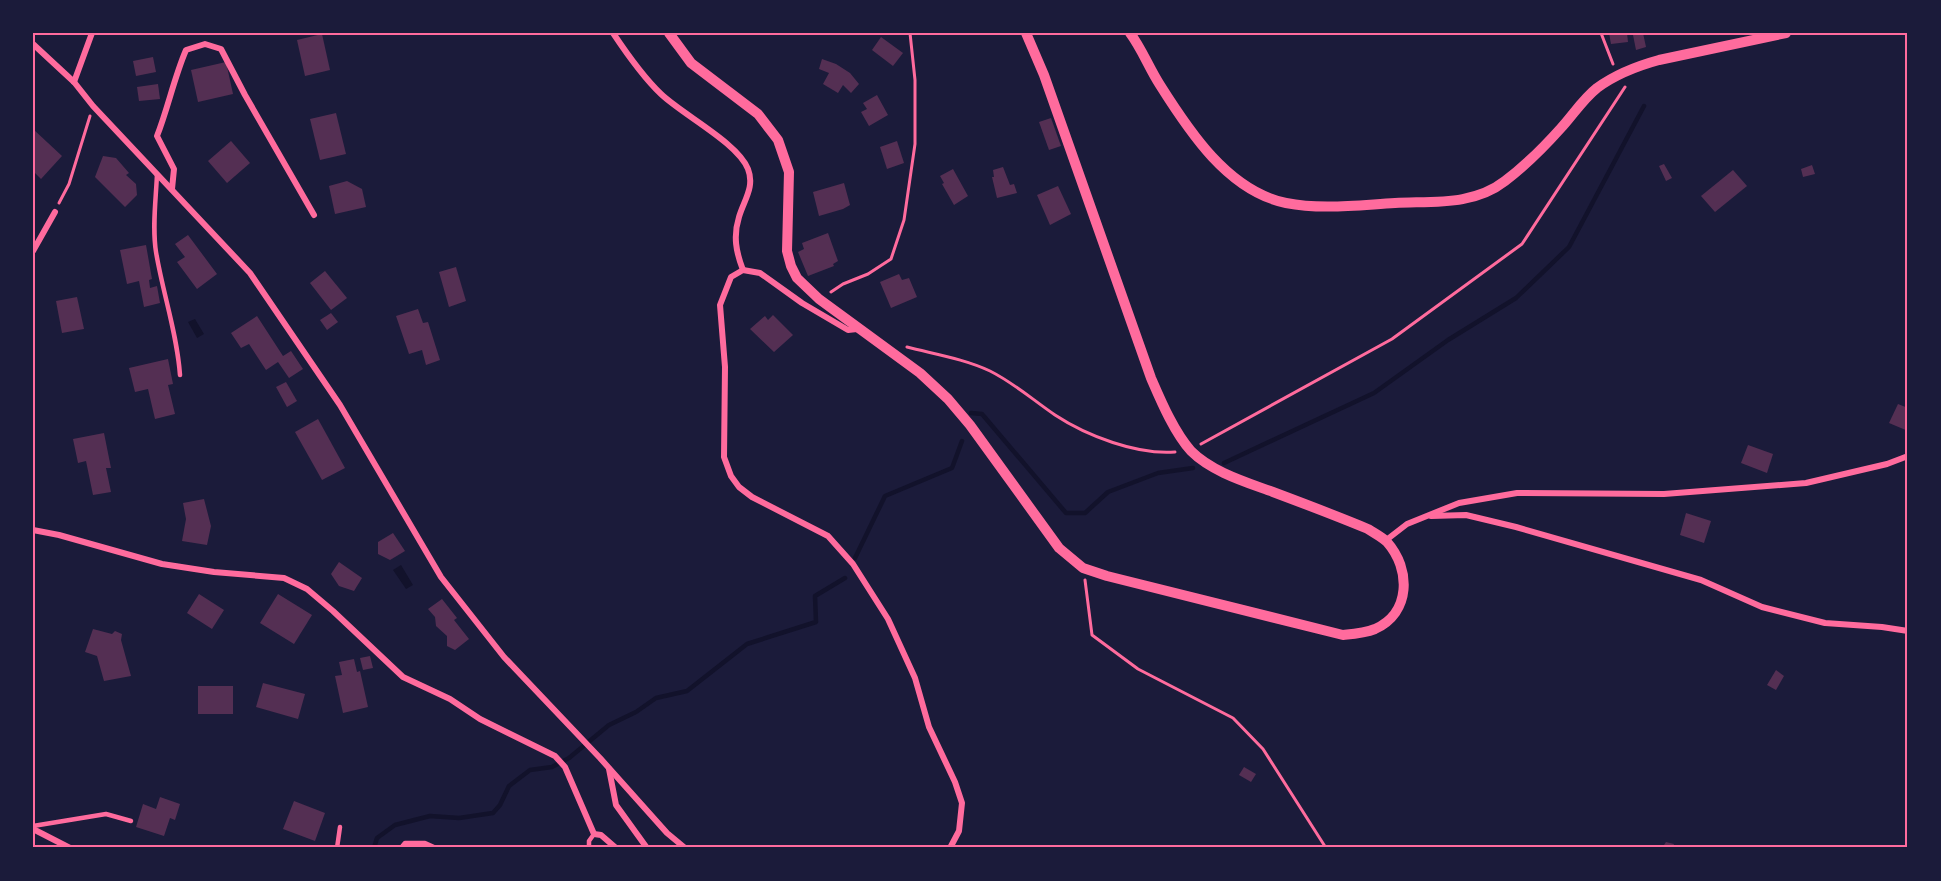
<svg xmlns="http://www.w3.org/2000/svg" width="1941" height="881" font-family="'PT Sans Narrow',sans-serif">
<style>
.water{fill:#12122b}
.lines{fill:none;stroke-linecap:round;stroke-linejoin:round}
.stream{stroke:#12122b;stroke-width:4.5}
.building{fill:#542f53}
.path{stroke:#ff6b9d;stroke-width:3}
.service{stroke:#ff6b9d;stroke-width:4.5}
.minor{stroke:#ff6b9d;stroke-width:6}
.tertiary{stroke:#ff6b9d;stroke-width:10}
.neatline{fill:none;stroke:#ff6b9d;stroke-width:2}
</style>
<rect width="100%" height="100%" fill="#1b1b3a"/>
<g class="water">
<polygon points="195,319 204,334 197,338 188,322"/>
<polygon points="401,565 413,585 406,589 393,570"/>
</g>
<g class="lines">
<g class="stream">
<polyline points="971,413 982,414 1066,513 1085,513 1108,492 1158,473 1193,468"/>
<polyline points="1224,463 1374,393 1448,340 1516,298 1569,247 1644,106"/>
<polyline points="855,558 885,496 952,468 962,441"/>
<polyline points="374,848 377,838 395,825 430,816 459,818 493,813 500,805 509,786 530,770 552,767 569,758 609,725 636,712 656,698 687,691 747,644 816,622 815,596 845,578"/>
</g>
</g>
<g class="building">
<polygon points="1609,33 1627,33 1628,42 1611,44"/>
<polygon points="1643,33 1646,47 1636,50 1633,35"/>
<polygon points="322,34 330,70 305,76 297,40"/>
<polygon points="881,37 903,53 893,66 872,50"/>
<polygon points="153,57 156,72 136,76 133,61"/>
<polygon points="822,59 836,64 850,73 859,84 851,93 843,85 838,93 823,84 829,73 819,69"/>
<polygon points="226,62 233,94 198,102 191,70"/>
<polygon points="158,84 160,99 139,101 137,87"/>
<polygon points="877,95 888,115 869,126 861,112 867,109 863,103"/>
<polygon points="336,113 346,154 320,160 310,119"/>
<polygon points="1051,118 1061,146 1049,150 1039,122"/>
<polygon points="33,129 62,156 41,179 33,171"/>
<polygon points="231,141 250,163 227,183 208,161"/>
<polygon points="897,141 904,163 887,169 880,147"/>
<polygon points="103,156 116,158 129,173 126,175 136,184 137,195 125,207 95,177"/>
<polygon points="1664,164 1672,178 1666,181 1659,166"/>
<polygon points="1812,165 1815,174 1803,177 1801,169"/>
<polygon points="1003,167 1010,185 1014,184 1017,193 997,198 992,177 994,177 993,170"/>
<polygon points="953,169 968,196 954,205 942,184 944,183 940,176"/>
<polygon points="1733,170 1747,186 1715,212 1701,196"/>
<polygon points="347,181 362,189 366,207 335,214 329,186"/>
<polygon points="844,183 850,205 843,209 819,216 813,192"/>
<polygon points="1058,186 1071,214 1050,225 1037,195"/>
<polygon points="828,233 838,261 833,264 834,266 808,276 798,252 804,249 802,243"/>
<polygon points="188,235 217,274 197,289 177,262 185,257 175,244"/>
<polygon points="146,245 152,279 149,280 150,288 157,286 160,303 144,307 139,281 127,284 120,250"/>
<polygon points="456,267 466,301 449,307 439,272"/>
<polygon points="325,271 347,298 331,310 310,283"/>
<polygon points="899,274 902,280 909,278 917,297 891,308 880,282"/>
<polygon points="77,297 84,329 62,333 56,301"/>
<polygon points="418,309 423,323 428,322 440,360 426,365 422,350 409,354 396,316"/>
<polygon points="331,313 338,322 327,330 320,320"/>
<polygon points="773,315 793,335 774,352 750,329 765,316 768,320"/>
<polygon points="257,316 283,356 291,351 303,369 289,378 278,362 266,370 249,344 241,348 231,333"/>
<polygon points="168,359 173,384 168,385 175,414 155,419 148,389 135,392 129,368"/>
<polygon points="286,382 297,401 287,407 276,387"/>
<polygon points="1898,404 1908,408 1908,431 1889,423"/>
<polygon points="318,419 345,468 322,480 295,432"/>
<polygon points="104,433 111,468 106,468 111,492 93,495 86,461 78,463 73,439"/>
<polygon points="1748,445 1773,454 1767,473 1741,463"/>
<polygon points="204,499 211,526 207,545 182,541 186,519 183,503"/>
<polygon points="1686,513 1711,521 1704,543 1680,535"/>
<polygon points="393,533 405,551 390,560 378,554 378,542"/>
<polygon points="339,562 362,578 354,591 339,586 331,574"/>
<polygon points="199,594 224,610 212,629 187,613"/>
<polygon points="278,594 312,615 294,644 260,623"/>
<polygon points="442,599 457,618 454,620 469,639 455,650 447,646 447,636 436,626 435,617 428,609"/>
<polygon points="93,629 112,634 115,631 122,634 121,640 131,676 104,681 97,656 85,652"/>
<polygon points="370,656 373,668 363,670 360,658"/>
<polygon points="354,659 357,672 360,671 368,707 343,713 335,676 342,675 339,662"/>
<polygon points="1776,670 1784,676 1776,690 1767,685"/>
<polygon points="263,683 305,694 298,719 256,707"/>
<rect x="198" y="686" width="35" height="28"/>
<polygon points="1244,767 1256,774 1251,782 1239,775"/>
<polygon points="160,797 180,804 175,820 170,818 164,836 136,827 143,804 156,809"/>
<polygon points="294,801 325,813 315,841 283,829"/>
<polygon points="1666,842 1674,844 1673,848 1662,848"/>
</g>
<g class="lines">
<g class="path">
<polyline points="1601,33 1613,64"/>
<polyline points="59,203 69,184 90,116"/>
<polyline points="831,292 843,284 868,274 891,259 904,220 915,144 915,80 910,33"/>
<path d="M907 347C934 354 965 359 990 371 1014 383 1033 400 1055 415 1087 436 1137 455 1175 452"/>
<polyline points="1201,444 1392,339 1522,244 1625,87"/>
<polyline points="1085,580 1092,635 1138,669 1233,718 1263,749 1326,848"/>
</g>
<g class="service">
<path d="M157 174C156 199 152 227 156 252 163 294 177 333 180 375"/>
<polyline points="33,826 106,814 131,821"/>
<polyline points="337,848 340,827"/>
<polyline points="401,848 405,843 425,843 436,848"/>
<polyline points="589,848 589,841 594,834"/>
</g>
<g class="minor">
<path d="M613 33C627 54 643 77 661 94 683 115 738 143 748 169 755 187 744 200 739 217 733 236 736 252 743 270"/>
<polyline points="33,44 74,82 93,106 250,273 340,405 441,577 504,657 600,758 667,833 685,848"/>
<polyline points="74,82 92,33"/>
<path d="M172 189 174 169 157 136C168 108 174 78 186 50L205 44 221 49 245 95 314 215"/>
<polyline points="33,251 55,212"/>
<polyline points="857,329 848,330 802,303 760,273 743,270 731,277 720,305 725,367 724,457 731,476 739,487 752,497 828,536 853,564 888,619 915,678 929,727 955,782 962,803 959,831 950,848"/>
<polyline points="1431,516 1466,515 1516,527 1701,580 1762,607 1825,623 1882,627 1908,631"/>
<polyline points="33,530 59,535 162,564 214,572 284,578 307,589 333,611 403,677 450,699 480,719 555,756 565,767 594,834 601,835 616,848"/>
<polyline points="1385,541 1407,524 1459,503 1517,493 1664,494 1806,483 1887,464 1908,456"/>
<polyline points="609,769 616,805 647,848"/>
<polyline points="33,829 70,848"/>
</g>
<g class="tertiary">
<path d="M669 33 691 63 758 114 778 140 789 172 787 251 791 266 797 278 819 299 920 373 948 399 970 425 1059 548 1083 568 1107 576 1343 635C1353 634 1365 633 1375 629 1411 613 1411 569 1387 542 1382 537 1374 533 1368 529 1337 516 1305 504 1273 492 1246 482 1212 472 1191 451 1174 432 1161 401 1151 378L1044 75 1026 33"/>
<path d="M1130 33C1142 49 1149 68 1160 85 1189 131 1228 191 1286 203 1321 210 1359 205 1395 203 1432 201 1473 206 1505 181 1525 166 1544 147 1561 128 1573 115 1583 99 1597 88 1616 74 1637 66 1659 60L1786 33"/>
</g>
</g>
<rect width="1941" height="881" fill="none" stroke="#1b1b3a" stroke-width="69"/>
<rect x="34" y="34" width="1872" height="812" class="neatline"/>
</svg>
